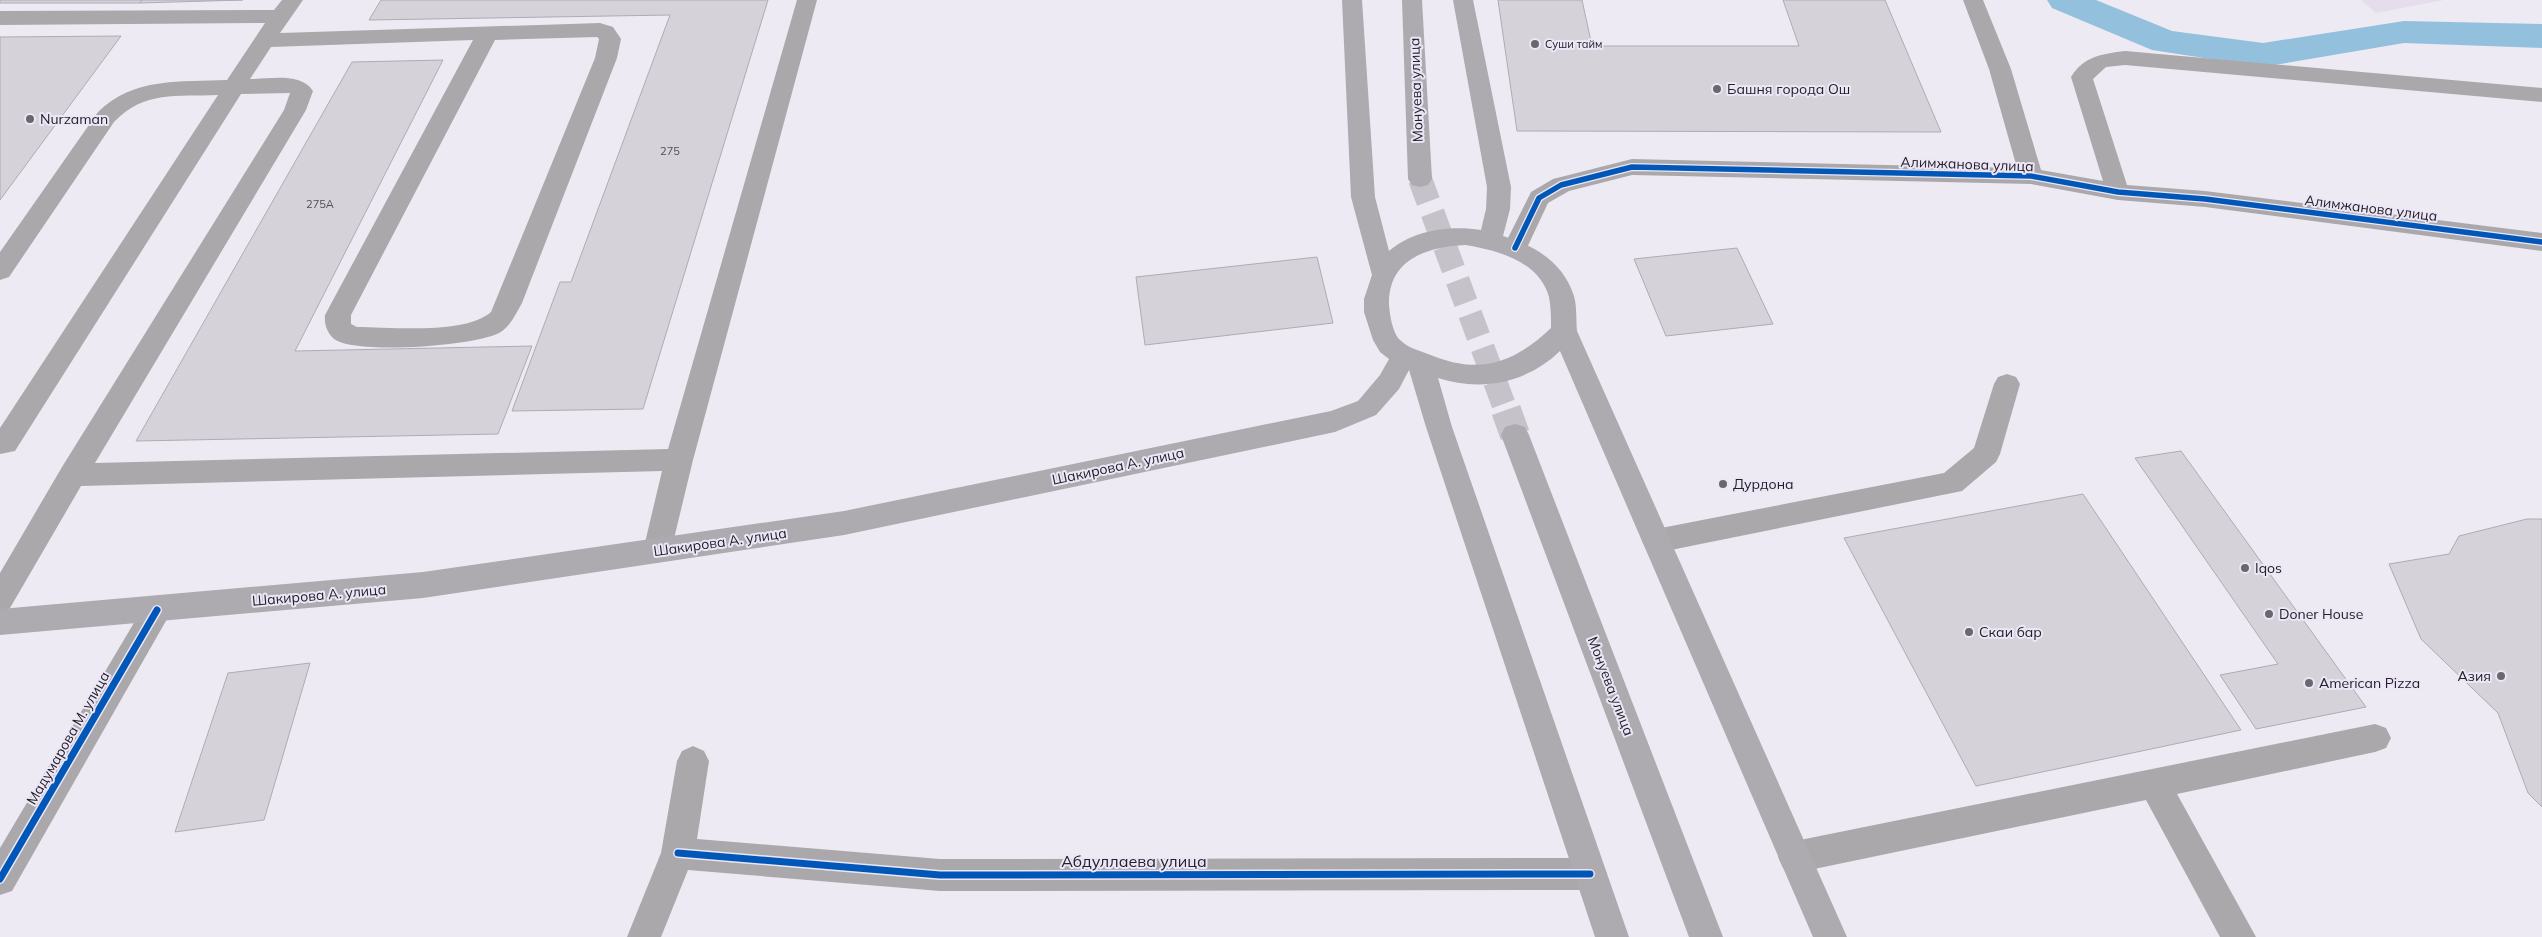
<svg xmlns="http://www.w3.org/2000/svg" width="2542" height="937" font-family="Mulish,sans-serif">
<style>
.education{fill:#e6ddec}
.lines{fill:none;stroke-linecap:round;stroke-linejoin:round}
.canal{fill:#93c1dd;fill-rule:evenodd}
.building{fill:#d5d2d9;stroke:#aeacb3}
.major-tunnel-far1{stroke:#c5c2ca;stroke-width:24;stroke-dasharray:24 12;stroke-linecap:butt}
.major-tunnel{stroke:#c5c2ca;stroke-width:30;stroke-dasharray:30 15;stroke-linecap:butt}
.minor{fill:#aba8ab;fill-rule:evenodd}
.major{fill:#adaab0;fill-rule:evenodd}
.cycleway-far1-casing{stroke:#ece6f7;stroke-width:8}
.cycleway-casing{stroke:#ece6f7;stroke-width:10}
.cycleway-far1{stroke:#0057b8;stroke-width:5.5}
.cycleway{stroke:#0057b8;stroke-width:7}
.poi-dot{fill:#6a676e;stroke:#ece6f7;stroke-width:2}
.labels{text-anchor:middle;stroke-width:4;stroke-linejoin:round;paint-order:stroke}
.far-poi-label{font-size:11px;fill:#232127;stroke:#ece6f7;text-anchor:start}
.number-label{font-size:11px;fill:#504e54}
.poi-label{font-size:14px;fill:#232127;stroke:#ece6f7;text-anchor:start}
.street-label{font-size:14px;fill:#232127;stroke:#ece6f7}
.near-street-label{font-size:16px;fill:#232127;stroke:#ece6f7}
</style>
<rect width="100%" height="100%" fill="#edeaf3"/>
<polygon class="education" points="2361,0 2444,0 2376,13"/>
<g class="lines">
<polygon class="canal" points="2047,0 2096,0 2172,31 2263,43 2404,21 2542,24 2542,48 2404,43 2263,67 2152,50 2052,8"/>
</g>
<g class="building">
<polygon points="0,0 142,0 140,3 0,3"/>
<polygon points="142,0 243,0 140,3"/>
<polygon points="381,0 768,0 643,409 512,411 560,282 571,282 670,15 369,20"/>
<polygon points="1498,0 1582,0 1592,46 1799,46 1783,0 1885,0 1941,132 1517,131"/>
<polygon points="121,36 0,200 0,37"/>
<polygon points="443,60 295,351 532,346 498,434 136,441 352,62"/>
<polygon points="1737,248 1773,324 1666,336 1634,259"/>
<polygon points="1317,257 1333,323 1145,345 1136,277"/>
<polygon points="2181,451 2366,707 2256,729 2220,675 2278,664 2135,458"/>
<polygon points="2083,494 2241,730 1976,786 1844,538"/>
<polygon points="2527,519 2542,519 2542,807 2528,793 2498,713 2421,639 2389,564 2449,554 2459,536"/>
<polygon points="310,663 264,820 175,832 228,673"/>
</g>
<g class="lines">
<polyline class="major-tunnel-far1" points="1420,179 1506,411"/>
<polyline class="major-tunnel" points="1506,410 1515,435"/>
<g class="minor">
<path d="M282 0H303L280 33 600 23 613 27 621 39 617 58 522 303C515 315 511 326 499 333 474 346 356 355 334 339 327 333 324 324 325 315L473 40 271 47 250 79C269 79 301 72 313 91L306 110 95 463 668 449 797 0H817L693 460 671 551 667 560 657 563 647 560 643 551 662 471 81 486 10 608 0 612V573L62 467 284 110 290 93 241 94 15 451 0 454V428L218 95C176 97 145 90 114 122L9 277 0 280V252L98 112C133 77 181 82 227 80L265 23 0 25V11L274 10ZM597 37 599 39 595 58 491 312C465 335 391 327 357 327L351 324V315L495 40Z"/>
<path d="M1963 0H1983L2011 69 2041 170 2103 181 2071 77C2084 56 2102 54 2125 51L2542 88V102L2125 65 2106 67 2093 79 2127 185 2205 191 2542 233V251L2205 207 2118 200 2031 184 1632 175 1569 191 1548 203 1524 254 1515 257 1506 254 1503 248 1531 192 1553 179 1632 159 2017 168 1989 69Z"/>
<polygon points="2007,374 2016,377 2020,384 2000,454 1996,462 1962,491 1656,553 1646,549 1642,541 1646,533 1656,529 1944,473 1974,448 1994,384 1998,377"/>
<polygon points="157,597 167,601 172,610 167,619 12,891 0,895 0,848 147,601"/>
<polygon points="2375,724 2386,728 2391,738 2386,748 2375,752 2177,794 2256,937 2220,937 2146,800 1795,873 1783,868 1778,857 1783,846 1795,841"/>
<polygon points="693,746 704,751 709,761 697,839 940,859 1590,858 1602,862 1607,874 1602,886 1590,890 940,891 688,870 661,937 627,937 661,853 677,761 682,751"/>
</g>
<g class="major">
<path d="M1342 0H1362L1375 197 1389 251C1413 230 1451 225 1481 230L1486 209 1487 187 1453 0H1473L1511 187 1510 209 1503 236C1535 246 1563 262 1574 296 1577 307 1576 320 1577 331L1847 937H1813L1560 351C1527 383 1481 392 1438 378L1452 427 1629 937H1595L1426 427 1409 370 1399 389 1376 415 1335 432 844 535 423 598 0 635V609L423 572 844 511 1331 411 1358 401 1380 375 1389 359 1380 352 1373 340 1364 312V299L1372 275 1351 197ZM1465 245C1497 250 1539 261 1549 297 1551 307 1551 318 1551 328 1512 365 1478 375 1428 354 1417 350 1406 347 1398 338 1392 329 1390 316 1389 305 1388 259 1427 247 1465 245Z"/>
<polygon points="1402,0 1422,0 1432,179 1428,185 1420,187 1412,185 1408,179"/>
<polygon points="1515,424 1525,427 1529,435 1723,937 1689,937 1501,435 1505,427"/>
</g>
<defs>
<polyline id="cycleway-far1" points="1515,248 1539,198 1561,185 1632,167 2031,176 2118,192 2205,199 2542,242"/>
<g id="cycleway">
<polyline points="678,853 940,875 1590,874"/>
<polyline points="0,879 157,610"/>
</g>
</defs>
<use href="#cycleway-far1" class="cycleway-far1-casing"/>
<use href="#cycleway" class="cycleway-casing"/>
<use href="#cycleway-far1" class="cycleway-far1"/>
<use href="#cycleway" class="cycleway"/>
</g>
<g class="poi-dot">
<circle cx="1535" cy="44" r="5"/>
<circle cx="1717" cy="89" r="5"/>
<circle cx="30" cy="119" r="5"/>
<circle cx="1723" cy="484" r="5"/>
<circle cx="2245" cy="568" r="5"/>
<circle cx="2269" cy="614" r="5"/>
<circle cx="1969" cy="632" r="5"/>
<circle cx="2501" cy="676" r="5"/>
<circle cx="2309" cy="683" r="5"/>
</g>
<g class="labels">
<g class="far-poi-label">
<text x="1545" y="48">Суши тайм</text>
</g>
<g class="number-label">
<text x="670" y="155">275</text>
<text x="320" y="208">275А</text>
</g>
<g class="poi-label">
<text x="1727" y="94">Башня города Ош</text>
<text x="40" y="124">Nurzaman</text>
<text x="1733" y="489">Дурдона</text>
<text x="2255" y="573">Iqos</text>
<text x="2279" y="619">Doner House</text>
<text x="1979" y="637">Скаи бар</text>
<text x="2491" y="681" text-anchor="end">Азия</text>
<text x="2319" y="688">American Pizza</text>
</g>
<g class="street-label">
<text transform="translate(1416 90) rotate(-92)" y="5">Монуева улица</text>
<text transform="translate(1967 164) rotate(2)" y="5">Алимжанова улица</text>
<text transform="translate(2371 208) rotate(7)" y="5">Алимжанова улица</text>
<text transform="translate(1118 466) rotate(-12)" y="5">Шакирова А. улица</text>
<text transform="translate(720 542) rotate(-8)" y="5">Шакирова А. улица</text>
<text transform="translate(319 595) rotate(-5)" y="5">Шакирова А. улица</text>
<text transform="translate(1611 686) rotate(69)" y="5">Монуева улица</text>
<text transform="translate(68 738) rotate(-60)" y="5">Мадумарова М. улица</text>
</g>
<g class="near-street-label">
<text x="1134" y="867">Абдуллаева улица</text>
</g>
</g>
</svg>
